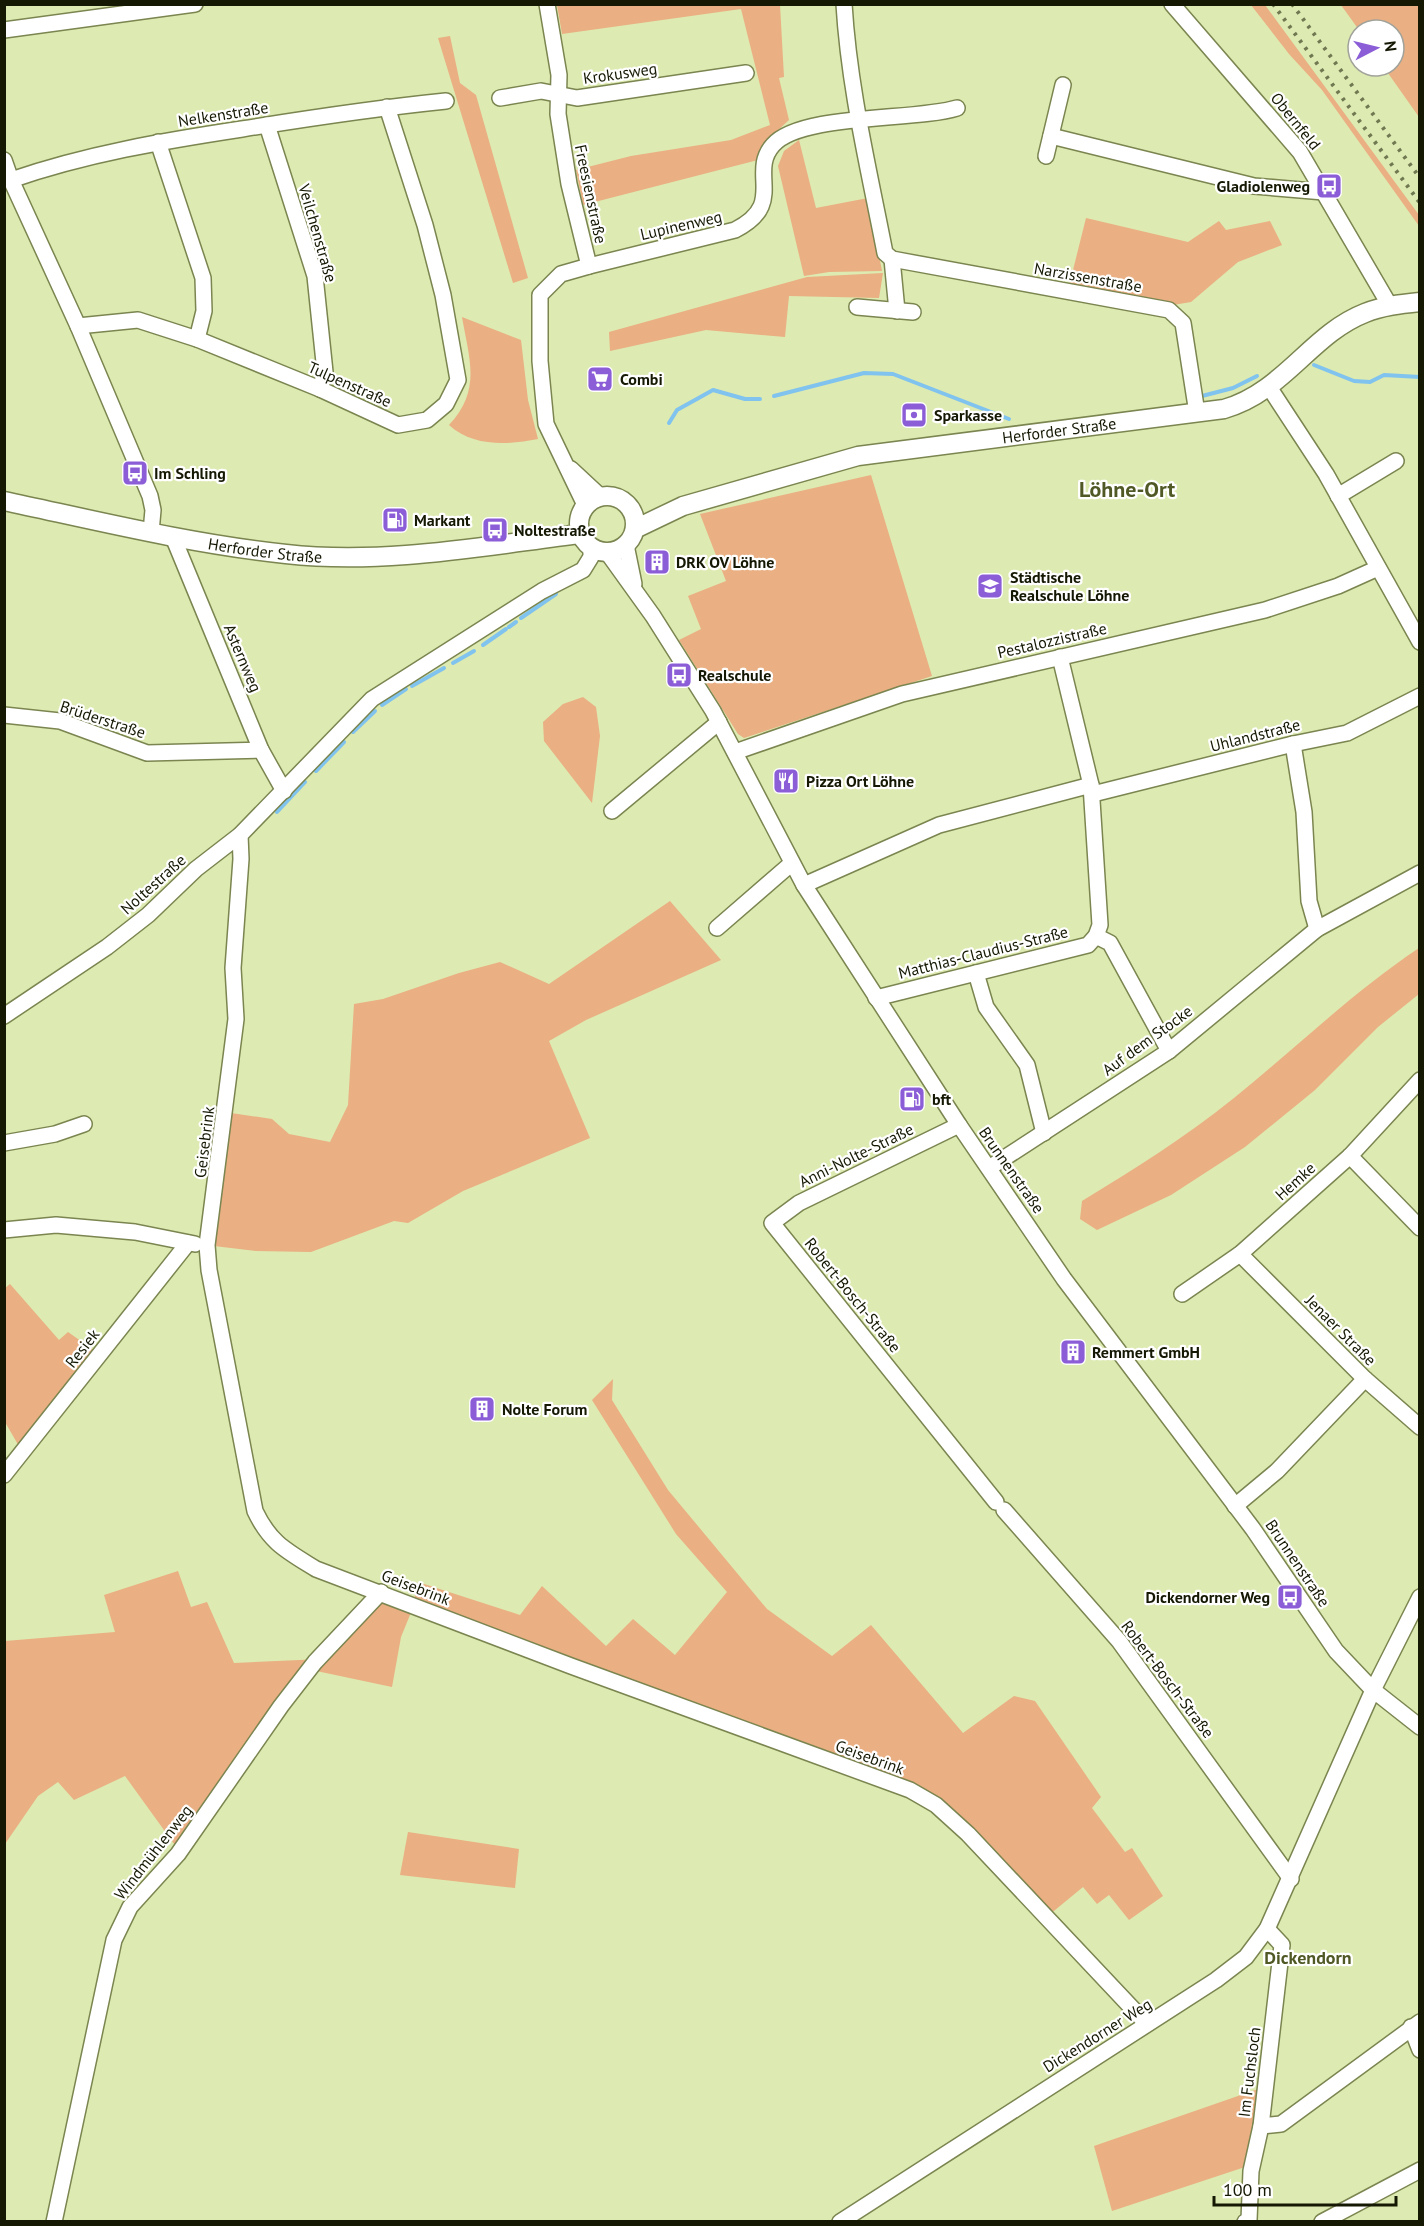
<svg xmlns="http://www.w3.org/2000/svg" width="1424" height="2226" font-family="'PT Sans',sans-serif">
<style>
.green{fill:#eaaf82}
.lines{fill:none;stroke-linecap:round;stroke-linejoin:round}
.stream{stroke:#80c3ef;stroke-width:4}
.minor-casing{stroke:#7a8550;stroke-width:18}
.major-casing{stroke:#7a8550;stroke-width:21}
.minor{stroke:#fff;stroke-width:15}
.major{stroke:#fff;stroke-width:18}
.rail{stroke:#707852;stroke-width:4;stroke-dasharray:3 6;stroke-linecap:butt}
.labels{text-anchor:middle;stroke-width:4.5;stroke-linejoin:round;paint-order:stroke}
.street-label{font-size:16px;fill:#151904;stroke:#fff}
.poi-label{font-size:16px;font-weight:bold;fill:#151904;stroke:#fff;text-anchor:start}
.neighbourhood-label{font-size:18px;font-weight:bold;fill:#505925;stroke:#fff}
.district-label{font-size:22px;font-weight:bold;fill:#505925;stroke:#fff}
</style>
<rect width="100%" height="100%" fill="#ddeab1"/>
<g class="green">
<polygon points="557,5 780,5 784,77 779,78 789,120 764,143 758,160 583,205 576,170 631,156 731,140 770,125 741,9 562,34"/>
<polygon points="1251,5 1265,5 1419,215 1419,226 1322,90 1289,54"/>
<polygon points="1341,5 1419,5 1419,117 1383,66 1394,66 1394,30 1359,30"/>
<polygon points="450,36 460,83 476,95 528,278 513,283 438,38"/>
<polygon points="799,140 816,208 868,198 882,271 829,272 804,276 778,166 784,151"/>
<polygon points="1086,218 1188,242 1219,221 1226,230 1270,221 1282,245 1238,262 1191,302 1173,305 1069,286"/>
<polygon points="883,273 879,298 789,296 785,337 706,330 610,351 609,332 807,277"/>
<path d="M462 317 521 340 528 400 538 439C508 445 473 447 449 425 482 390 469 358 462 317Z"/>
<polygon points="871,475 932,676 744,738 738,734 679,640 701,629 688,596 726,581 700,514"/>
<polygon points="583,697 596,707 600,736 592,803 544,741 543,722 563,704"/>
<polygon points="670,901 721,960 586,1020 549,1041 590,1138 463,1191 408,1223 394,1221 311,1252 256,1251 214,1246 231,1113 272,1119 289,1134 330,1142 348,1105 354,1004 383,999 459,973 500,962 549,984"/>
<path d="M1419 948V994L1378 1027 1315 1090 1245 1147 1171 1195 1097 1230 1080 1219 1082 1201C1134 1169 1186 1137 1234 1098 1296 1048 1353 992 1419 948Z"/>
<polygon points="10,1284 59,1340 68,1332 95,1351 20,1448 5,1422 4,1289"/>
<polygon points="613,1379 612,1400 668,1490 767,1609 832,1656 871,1625 963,1733 1014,1696 1035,1701 1101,1797 1092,1808 1125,1852 1132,1848 1163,1896 1129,1920 1109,1895 1097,1904 1083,1887 1049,1915 937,1799 904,1779 414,1605 401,1637 392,1687 307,1669 177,1848 125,1776 74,1800 58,1782 38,1796 5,1844 5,1641 115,1632 104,1595 178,1571 191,1607 207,1602 234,1663 323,1659 378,1592 413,1605 418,1582 520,1615 542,1586 606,1646 633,1619 675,1655 727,1592 676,1534 592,1400"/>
<polygon points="408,1832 519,1849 515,1888 400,1875"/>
<polygon points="1261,2088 1248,2166 1112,2211 1094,2146"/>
</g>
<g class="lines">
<g class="stream">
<polyline points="1314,365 1354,381 1370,382 1384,375 1420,377"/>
<polyline points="774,396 864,373 893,374 1009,419"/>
<polyline points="1202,396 1233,388 1257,376"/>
<polyline points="669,423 677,410 713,390 745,399 760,399"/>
<polyline points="521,618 556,594"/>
<polyline points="509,627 516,622"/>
<polyline points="483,645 506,629"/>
<polyline points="453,663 474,651"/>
<polyline points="412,686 444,668"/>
<polyline points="382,705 406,689"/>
<polyline points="353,732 375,711"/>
<polyline points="316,771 344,742"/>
<polyline points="277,812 305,782"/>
</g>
<defs>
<g id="minor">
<polyline points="547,4 559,75 558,114 569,184 589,266 561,274 540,295 540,361 546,424 585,505"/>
<path d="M844 4C849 88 869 170 885 253L892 259 1169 310 1183 323 1197 413"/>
<polyline points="1172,4 1300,152 1390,306"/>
<polyline points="4,30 195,4"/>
<polyline points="500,98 541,91 577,98 746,73"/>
<polyline points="267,125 315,276 325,372 320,389"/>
<polyline points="1051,136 1254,186 1324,192"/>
<polyline points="158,142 203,278 204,311 197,339"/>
<polyline points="1046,156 1063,85"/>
<polyline points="4,160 11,180 78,326 150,496 153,510 151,532"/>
<path d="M11 180C86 154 163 141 242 129 310 118 377 108 446 101"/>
<polyline points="892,259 897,311"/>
<path d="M589 266 735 230C787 204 748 173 773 145 801 113 916 121 957 108"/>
<polyline points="857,307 913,312"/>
<polyline points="78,326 138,320 197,339 320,389 398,425 427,420 446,404 458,380 443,295 425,225 387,107"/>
<polyline points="1269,387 1326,474 1420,642"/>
<polyline points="571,469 600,496"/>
<polyline points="1338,496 1396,461"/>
<polyline points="173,537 261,750 284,791"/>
<polyline points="626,545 634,584"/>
<polyline points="607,552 653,616 713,711 804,885 959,1125 1064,1279 1253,1529 1336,1651 1373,1690 1420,1727"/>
<polyline points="4,715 60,721 147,753 261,750"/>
<polyline points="1293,744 1304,812 1309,901 1317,929"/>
<polyline points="735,752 902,694 1265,610 1338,586 1378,568"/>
<polyline points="1093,794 1293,744 1347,733 1420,696"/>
<polyline points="612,811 719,722"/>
<path d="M240 835 241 859 233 968 236 1019 207 1245 209 1270 255 1511C270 1543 287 1551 316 1569L571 1666 910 1790 936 1805 968 1834 1147 2024"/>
<polyline points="804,885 939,825 1091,785"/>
<polyline points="717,928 792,863"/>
<polyline points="1096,936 1110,943 1169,1051"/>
<polyline points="976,973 986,1007 1027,1065 1044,1133"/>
<polyline points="876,998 1088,945 1096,936 1100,925 1091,785 1060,657"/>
<polyline points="4,1016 107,947 148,915 196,869 240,835 372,699 542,591 583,570 591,557 591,548"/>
<polyline points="959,1125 799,1203 772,1223 996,1502"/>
<polyline points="4,1143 55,1134 84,1124"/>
<polyline points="1350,1156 1420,1228"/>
<polyline points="989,1168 1169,1051 1317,929 1420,873"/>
<polyline points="4,1230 56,1225 135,1232 195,1244"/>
<polyline points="1240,1254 1365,1379 1420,1427"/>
<polyline points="1182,1294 1240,1254 1350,1156 1420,1080"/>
<polyline points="4,1475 188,1243"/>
<polyline points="1235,1506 1277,1471 1365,1379"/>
<polyline points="1004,1510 1119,1641 1291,1879"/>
<polyline points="1411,2027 1420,2050"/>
<polyline points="1261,2126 1281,2124 1420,2022"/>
<polyline points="54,2222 114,1940 130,1907 178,1854 281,1706 315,1662 381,1592"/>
<polyline points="840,2222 1216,1980 1246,1957 1267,1929 1373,1690 1420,1597"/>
<polyline points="1245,2222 1249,2220 1251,2171 1261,2126 1282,1945 1267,1929"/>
<polyline points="1322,2222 1420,2170"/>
</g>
<g id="major">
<circle cx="607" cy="524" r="28"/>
<path id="s1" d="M4 501C98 521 191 544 286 554 384 565 483 546 580 534"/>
<path id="s2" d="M635 529 683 506 858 456 1224 409C1284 392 1311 334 1365 313 1382 306 1401 304 1420 302"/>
</g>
</defs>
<use href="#minor" class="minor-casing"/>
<use href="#major" class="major-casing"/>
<use href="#minor" class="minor"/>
<use href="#major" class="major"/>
<g class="rail">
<polyline points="1273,4 1420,203"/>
<polyline points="1292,4 1420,178"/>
</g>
</g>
<defs>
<symbol id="bus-square" viewBox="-11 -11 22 22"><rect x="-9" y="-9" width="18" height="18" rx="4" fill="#8b5dd6" stroke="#fff"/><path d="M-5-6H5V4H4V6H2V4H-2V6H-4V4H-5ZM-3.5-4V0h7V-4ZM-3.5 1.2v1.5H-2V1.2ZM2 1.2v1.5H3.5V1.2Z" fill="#fff"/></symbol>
<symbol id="supermarket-square" viewBox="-11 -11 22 22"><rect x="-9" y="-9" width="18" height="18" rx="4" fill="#8b5dd6" stroke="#fff"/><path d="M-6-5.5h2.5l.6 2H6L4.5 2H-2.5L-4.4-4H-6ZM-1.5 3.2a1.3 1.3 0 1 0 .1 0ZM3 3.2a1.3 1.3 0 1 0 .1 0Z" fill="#fff"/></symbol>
<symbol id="bank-square" viewBox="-11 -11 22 22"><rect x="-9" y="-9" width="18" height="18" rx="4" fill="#8b5dd6" stroke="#fff"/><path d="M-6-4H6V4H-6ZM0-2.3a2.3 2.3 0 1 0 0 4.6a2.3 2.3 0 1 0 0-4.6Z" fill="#fff"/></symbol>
<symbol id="fuel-square" viewBox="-11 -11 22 22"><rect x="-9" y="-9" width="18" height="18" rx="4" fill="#8b5dd6" stroke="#fff"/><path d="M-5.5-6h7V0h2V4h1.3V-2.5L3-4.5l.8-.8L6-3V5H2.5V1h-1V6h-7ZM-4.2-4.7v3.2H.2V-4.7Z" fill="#fff"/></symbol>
<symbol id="building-square" viewBox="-11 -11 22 22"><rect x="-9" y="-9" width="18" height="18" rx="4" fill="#8b5dd6" stroke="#fff"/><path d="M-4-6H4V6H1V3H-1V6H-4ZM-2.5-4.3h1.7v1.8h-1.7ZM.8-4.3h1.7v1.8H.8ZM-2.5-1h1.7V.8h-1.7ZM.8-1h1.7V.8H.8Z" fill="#fff"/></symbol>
<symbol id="school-square" viewBox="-11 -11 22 22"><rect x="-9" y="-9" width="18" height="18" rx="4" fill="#8b5dd6" stroke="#fff"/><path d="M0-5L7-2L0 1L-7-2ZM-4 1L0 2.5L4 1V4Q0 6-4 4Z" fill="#fff"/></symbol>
<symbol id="restaurant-square" viewBox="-11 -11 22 22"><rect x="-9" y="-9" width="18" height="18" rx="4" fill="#8b5dd6" stroke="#fff"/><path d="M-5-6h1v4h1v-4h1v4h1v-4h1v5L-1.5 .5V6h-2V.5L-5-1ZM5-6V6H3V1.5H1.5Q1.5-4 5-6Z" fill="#fff"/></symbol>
</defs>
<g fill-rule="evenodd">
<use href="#bus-square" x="1314" y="171" width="30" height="30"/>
<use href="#supermarket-square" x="585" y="364" width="30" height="30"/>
<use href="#bank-square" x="899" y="400" width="30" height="30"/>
<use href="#bus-square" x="120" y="458" width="30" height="30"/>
<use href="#fuel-square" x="380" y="505" width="30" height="30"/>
<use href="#bus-square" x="480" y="515" width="30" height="30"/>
<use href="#building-square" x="642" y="547" width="30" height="30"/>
<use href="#school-square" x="975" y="571" width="30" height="30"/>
<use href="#bus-square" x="664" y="660" width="30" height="30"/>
<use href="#restaurant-square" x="771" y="766" width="30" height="30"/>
<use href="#fuel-square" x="897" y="1084" width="30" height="30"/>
<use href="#building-square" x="1058" y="1337" width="30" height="30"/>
<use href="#building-square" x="467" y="1394" width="30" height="30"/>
<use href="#bus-square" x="1275" y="1582" width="30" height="30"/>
</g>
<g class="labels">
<g class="street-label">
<text transform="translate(620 73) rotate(-8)" y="6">Krokusweg</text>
<text transform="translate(223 114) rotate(-9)" y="6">Nelkenstraße</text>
<text transform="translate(1296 121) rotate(51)" y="6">Obernfeld</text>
<text transform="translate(591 194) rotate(78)" y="6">Freesienstraße</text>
<text transform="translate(681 225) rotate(-13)" y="6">Lupinenweg</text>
<text transform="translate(318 233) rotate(74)" y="6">Veilchenstraße</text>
<text transform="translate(1088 277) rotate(10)" y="6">Narzissenstraße</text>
<text transform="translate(350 384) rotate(24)" y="6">Tulpenstraße</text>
<text dy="6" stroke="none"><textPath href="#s2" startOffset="438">Herforder Straße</textPath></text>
<text dy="6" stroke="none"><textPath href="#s1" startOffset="266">Herforder Straße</textPath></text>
<text transform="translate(1052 640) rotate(-13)" y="6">Pestalozzistraße</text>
<text transform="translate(243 658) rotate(67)" y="6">Asternweg</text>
<text transform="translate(103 719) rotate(18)" y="6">Brüderstraße</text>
<text transform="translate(1255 735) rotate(-14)" y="6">Uhlandstraße</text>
<text transform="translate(153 884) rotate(-42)" y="6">Noltestraße</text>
<text transform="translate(983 952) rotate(-14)" y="6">Matthias-Claudius-Straße</text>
<text transform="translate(1147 1040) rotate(-36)" y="6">Auf dem Stocke</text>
<text transform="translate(204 1142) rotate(-83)" y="6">Geisebrink</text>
<text transform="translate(856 1155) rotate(-26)" y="6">Anni-Nolte-Straße</text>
<text transform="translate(1012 1170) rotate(55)" y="6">Brunnenstraße</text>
<text transform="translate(1295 1181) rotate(-42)" y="6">Hemke</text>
<text transform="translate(853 1295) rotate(51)" y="6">Robert-Bosch-Straße</text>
<text transform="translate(1341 1330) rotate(45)" y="6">Jenaer Straße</text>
<text transform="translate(82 1348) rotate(-52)" y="6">Resiek</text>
<text transform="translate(1298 1563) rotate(56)" y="6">Brunnenstraße</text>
<text transform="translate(416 1587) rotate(21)" y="6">Geisebrink</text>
<text transform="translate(1168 1679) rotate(53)" y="6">Robert-Bosch-Straße</text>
<text transform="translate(870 1757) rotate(20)" y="6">Geisebrink</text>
<text transform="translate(153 1852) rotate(-52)" y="6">Windmühlenweg</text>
<text transform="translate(1097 2035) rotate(-32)" y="6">Dickendorner Weg</text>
<text transform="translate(1249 2072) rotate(-83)" y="6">Im Fuchsloch</text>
</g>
<g class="poi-label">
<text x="1310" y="192" text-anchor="end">Gladiolenweg</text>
<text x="620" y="385">Combi</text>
<text x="934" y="421">Sparkasse</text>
<text x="154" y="479">Im Schling</text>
<text x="414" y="526">Markant</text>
<text x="514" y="536">Noltestraße</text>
<text x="676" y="568">DRK OV Löhne</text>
<text x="1010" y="583">Städtische<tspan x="1010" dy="18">Realschule Löhne</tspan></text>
<text x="698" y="681">Realschule</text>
<text x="806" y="787">Pizza Ort Löhne</text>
<text x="932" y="1105">bft</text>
<text x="1092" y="1358">Remmert GmbH</text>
<text x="502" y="1415">Nolte Forum</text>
<text x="1270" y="1603" text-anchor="end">Dickendorner Weg</text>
</g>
<g class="neighbourhood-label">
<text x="1308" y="1964">Dickendorn</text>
</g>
<g class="district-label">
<text x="1127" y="497">Löhne-Ort</text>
</g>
</g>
<rect width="1424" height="2226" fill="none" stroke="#151904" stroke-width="12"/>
<g transform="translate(1376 48) rotate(83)"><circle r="28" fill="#ffffff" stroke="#a1a39b" stroke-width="1.5"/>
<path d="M0-4.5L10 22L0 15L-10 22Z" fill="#8b5dd6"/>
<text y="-9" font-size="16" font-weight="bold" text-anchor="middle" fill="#151904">N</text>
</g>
<path d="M1214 2196v9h182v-9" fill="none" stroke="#151904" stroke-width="3"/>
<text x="1223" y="2196" font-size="18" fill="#151904" stroke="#ffffff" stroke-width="4.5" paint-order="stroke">100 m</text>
</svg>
